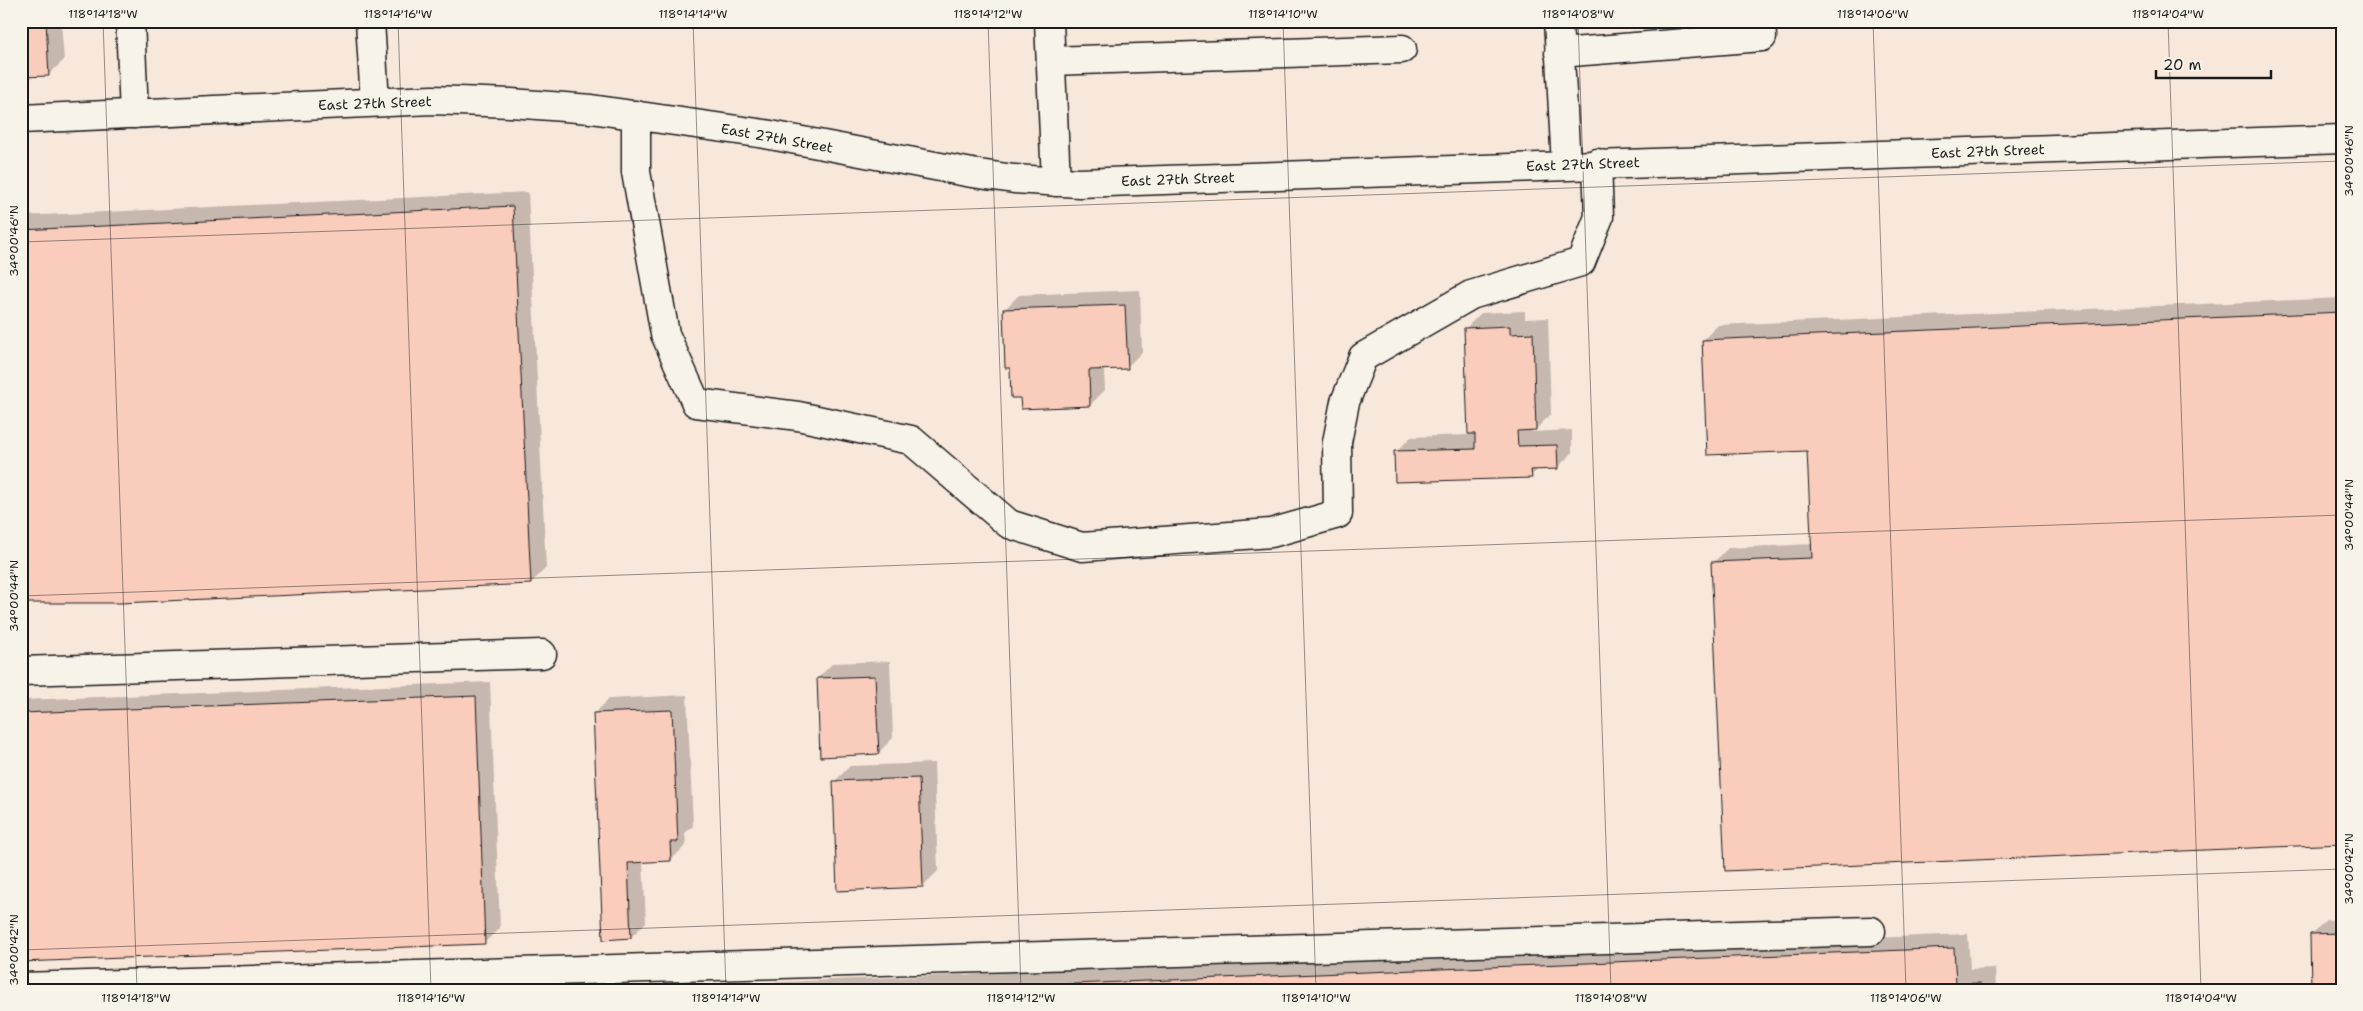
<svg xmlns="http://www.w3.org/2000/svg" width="2363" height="1011" font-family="'Shantell Sans',sans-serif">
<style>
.built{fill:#f8e7db}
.shadow{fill:#0003}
.building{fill:#f9ccbc;stroke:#1c1c1c}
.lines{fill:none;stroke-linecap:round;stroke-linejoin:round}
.minor-casing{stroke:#1c1c1c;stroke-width:31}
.minor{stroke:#f7f3e8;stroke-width:28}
.ticks{fill:none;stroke:#1c1c1c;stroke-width:1;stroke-opacity:0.45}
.labels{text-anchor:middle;stroke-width:4;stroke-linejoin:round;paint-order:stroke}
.street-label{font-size:14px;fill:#1c1c1c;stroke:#f7f3e8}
.neatline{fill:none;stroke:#1c1c1c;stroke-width:2}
.ticks-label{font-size:12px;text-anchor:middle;fill:#1c1c1c}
</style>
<rect width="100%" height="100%" fill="#f7f3e8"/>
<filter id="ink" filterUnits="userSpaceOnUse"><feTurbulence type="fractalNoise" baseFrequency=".02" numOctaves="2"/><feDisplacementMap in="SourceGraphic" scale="10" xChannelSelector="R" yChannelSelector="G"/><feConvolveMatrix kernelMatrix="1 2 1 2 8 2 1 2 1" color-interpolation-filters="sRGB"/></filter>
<g filter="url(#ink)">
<rect class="built" x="21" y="21" width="2321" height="969"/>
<g class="shadow">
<polygon points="21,21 61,21 64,60 48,75"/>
<polygon points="528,192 546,568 531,583 21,601 21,216"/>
<polygon points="1140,290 1142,352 1127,367 1104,368 1105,390 1090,405 1021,397 1011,367 1004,310 1019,295"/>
<polygon points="2342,298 2342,842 1713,563 1728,548 1812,544 1808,449 1703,340 1718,325"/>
<polygon points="1525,311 1525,319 1548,318 1551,414 1536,429 1532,429 1532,432 1572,430 1572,453 1557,468 1539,468 1531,476 1396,452 1411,437 1469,435 1466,328 1481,313"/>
<polygon points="890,661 893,738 878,753 818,678 833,663"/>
<polygon points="490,682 500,928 484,943 21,961 21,700"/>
<polygon points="687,695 693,826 685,833 686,845 671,860 643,861 646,922 631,937 594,714 609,699"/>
<polygon points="934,763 938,871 923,886 835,781 850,766"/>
<polygon points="2342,919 2342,990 2311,935 2326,920"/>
<polygon points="1968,934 1970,969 1995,968 1996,990 586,990"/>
</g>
<g class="building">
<polygon points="21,21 46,21 49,76 21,77"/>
<polygon points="513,206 531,584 121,603 21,603 21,230"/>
<polygon points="1125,305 1128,369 1089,370 1090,406 1021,409 1020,398 1011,398 1010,368 1005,368 1003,309"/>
<polygon points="2342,312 2342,844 1725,871 1711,562 1812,558 1807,451 1707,455 1702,340"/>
<polygon points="1510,326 1510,334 1533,333 1536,430 1517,431 1518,446 1557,445 1558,469 1531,470 1532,478 1395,482 1394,451 1475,449 1475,434 1468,434 1464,328"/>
<polygon points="875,676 879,754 820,757 817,678"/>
<polygon points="476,696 485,944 21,962 21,713"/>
<polygon points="672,710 678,842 670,842 671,861 628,863 631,938 603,940 593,713"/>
<polygon points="919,778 923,887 837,891 833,781"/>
<polygon points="2342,933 2342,990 2311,990 2310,934"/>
<polygon points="1954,948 1956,984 1980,983 1981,990 927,990"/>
</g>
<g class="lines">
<defs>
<g id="minor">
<polyline points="130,21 134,114"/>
<polyline points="370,21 375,102"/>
<polyline points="1049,21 1056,182"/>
<polyline points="1558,21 1566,165"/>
<polyline points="1559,53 1762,37 1761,21"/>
<polyline points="1051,61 1402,49"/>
<polyline points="636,115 636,172 665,334 696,403 798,416 911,440 1009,524 1082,547 1271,533 1338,514 1337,442 1345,402 1363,357 1471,295 1581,262 1599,217 1597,163"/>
<polyline points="21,119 432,100 511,103 591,109 765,134 972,173 1014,179 1079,183 2342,139"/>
<polyline points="21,671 542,654"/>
<polyline points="21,987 1871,931"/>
</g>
</defs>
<use href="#minor" class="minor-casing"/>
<use href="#minor" class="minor"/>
</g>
</g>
<path class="ticks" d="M103 21 137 990M398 21 431 990M693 21 726 990M988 21 1021 990M1283 21 1316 990M1578 21 1611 990M1873 21 1906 990M2168 21 2201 990M21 242 2342 161M21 596 2342 515M21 950 2342 869"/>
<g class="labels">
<g class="street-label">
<text transform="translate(375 103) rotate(-2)" y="5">East 27th Street</text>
<text transform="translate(777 138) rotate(10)" y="5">East 27th Street</text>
<text transform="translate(1988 151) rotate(-2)" y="5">East 27th Street</text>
<text transform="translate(1583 164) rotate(-2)" y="5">East 27th Street</text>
<text transform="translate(1178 179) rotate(-2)" y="5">East 27th Street</text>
</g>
</g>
<rect width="2363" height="1011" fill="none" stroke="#f7f3e8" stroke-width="55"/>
<path d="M2156 70v8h115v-8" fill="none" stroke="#1c1c1c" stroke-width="2.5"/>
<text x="2163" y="70" font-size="15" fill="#1c1c1c" stroke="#f7f3e8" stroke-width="4" paint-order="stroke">20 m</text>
<rect x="28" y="28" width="2308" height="956" class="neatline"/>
<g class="ticks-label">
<text x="103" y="18">118°14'18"W</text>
<text x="398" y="18">118°14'16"W</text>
<text x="693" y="18">118°14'14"W</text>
<text x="988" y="18">118°14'12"W</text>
<text x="1283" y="18">118°14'10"W</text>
<text x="1578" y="18">118°14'08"W</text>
<text x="1873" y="18">118°14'06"W</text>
<text x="2168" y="18">118°14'04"W</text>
<text transform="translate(2349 161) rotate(-90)" y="4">34°00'46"N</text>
<text transform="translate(14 241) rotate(-90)" y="4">34°00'46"N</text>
<text transform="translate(2349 515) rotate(-90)" y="4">34°00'44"N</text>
<text transform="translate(14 596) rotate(-90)" y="4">34°00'44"N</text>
<text transform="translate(2349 869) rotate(-90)" y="4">34°00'42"N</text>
<text transform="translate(14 950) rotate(-90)" y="4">34°00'42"N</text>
<text x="136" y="1002">118°14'18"W</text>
<text x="431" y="1002">118°14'16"W</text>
<text x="726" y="1002">118°14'14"W</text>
<text x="1021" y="1002">118°14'12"W</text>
<text x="1316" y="1002">118°14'10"W</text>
<text x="1611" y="1002">118°14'08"W</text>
<text x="1906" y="1002">118°14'06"W</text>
<text x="2201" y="1002">118°14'04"W</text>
</g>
</svg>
